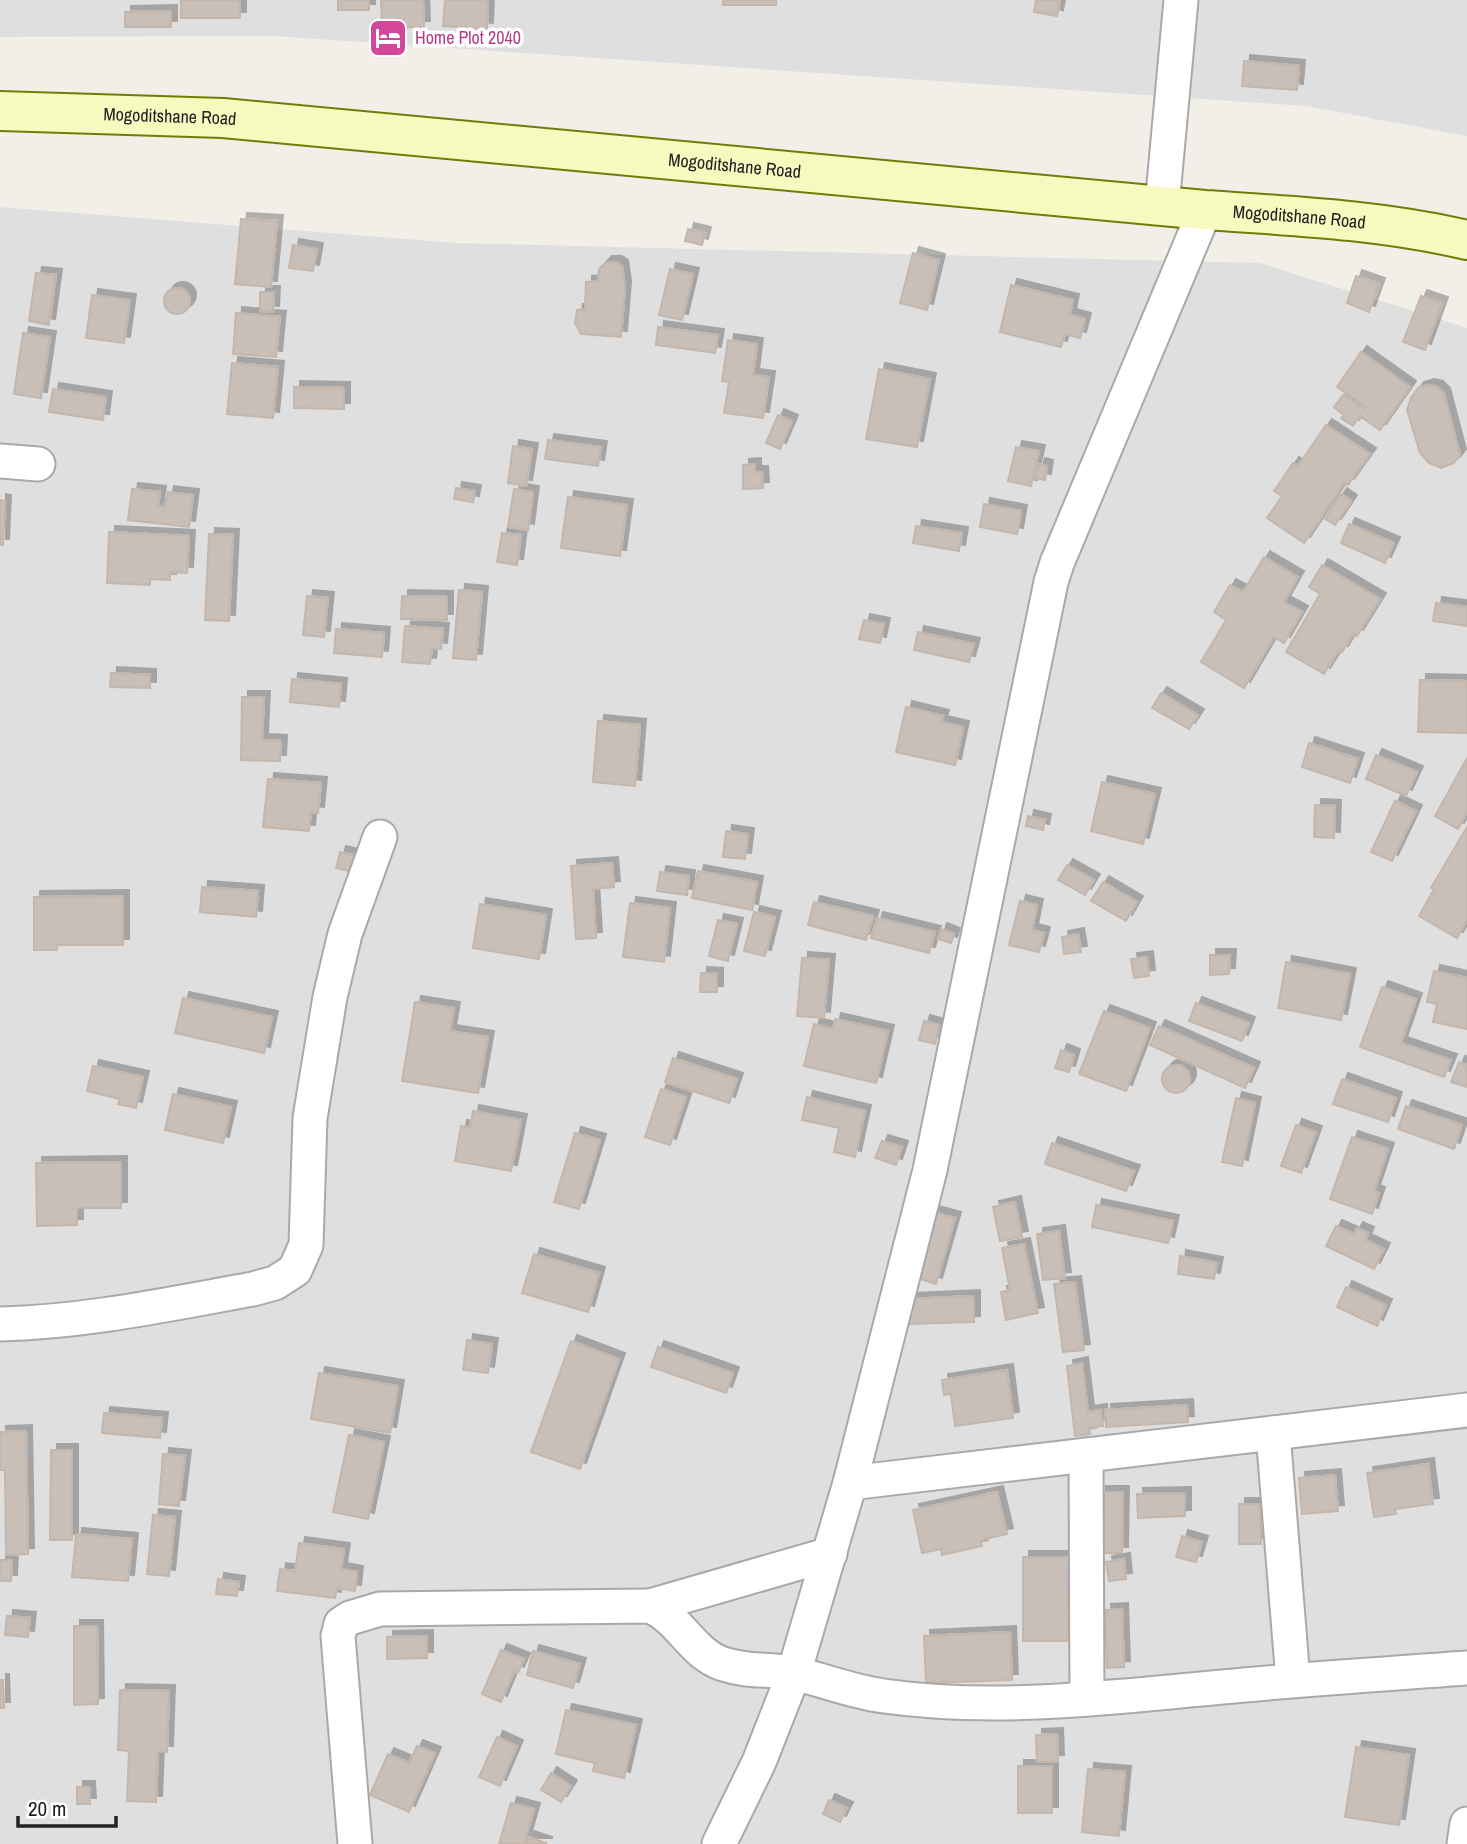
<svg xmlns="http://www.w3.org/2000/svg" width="1467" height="1844" font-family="'Archivo Narrow',sans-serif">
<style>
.residential{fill:#e0dfdf}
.building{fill:#c7bfb8;stroke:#c4b6ab;stroke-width:2;filter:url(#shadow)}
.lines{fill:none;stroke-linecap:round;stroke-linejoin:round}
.street-casing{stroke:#a9a9a9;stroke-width:37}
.secondary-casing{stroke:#707d05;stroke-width:42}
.street{stroke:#fff;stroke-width:33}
.secondary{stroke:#f7fabf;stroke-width:38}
.labels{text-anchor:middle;stroke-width:7;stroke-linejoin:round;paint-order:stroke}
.hotel-label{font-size:18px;fill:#b23c85;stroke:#fff;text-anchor:start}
.street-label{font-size:18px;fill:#222;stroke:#fff}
</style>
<defs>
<filter id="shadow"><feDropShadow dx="6" dy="-6" stdDeviation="0" flood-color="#0004"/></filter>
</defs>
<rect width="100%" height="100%" fill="#f2efe9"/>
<g class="residential">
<polygon points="0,0 1467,0 1467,136 1306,106 273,36 0,37"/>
<polygon points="0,207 456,243 1260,263 1467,328 1467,1844 0,1844"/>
</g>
<g class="building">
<rect x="181" y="0" width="59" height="18"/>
<rect x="338" y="0" width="31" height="10"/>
<polygon points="381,0 423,0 424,27 382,28"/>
<polygon points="445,0 488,0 487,29 443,26"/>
<rect x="723" y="0" width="53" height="5"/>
<polygon points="1036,0 1060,0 1057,16 1034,12"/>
<polygon points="171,11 171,27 125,27 125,12"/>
<polygon points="1244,61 1299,66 1297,90 1242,86"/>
<polygon points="241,219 277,221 271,287 235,284"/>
<polygon points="688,229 705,233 702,245 685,241"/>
<polygon points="293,245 317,249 313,271 289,268"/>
<polygon points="913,253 939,260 927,310 900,303"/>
<polygon points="606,262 616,262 622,266 625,287 621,337 581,334 575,323 577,310 585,309 586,282 598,281 599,269"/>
<polygon points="670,269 693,274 682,320 659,315"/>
<polygon points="36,273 56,275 49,325 29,321"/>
<polygon points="1356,276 1379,284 1369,312 1347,303"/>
<polygon points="1011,285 1073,300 1070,315 1085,319 1080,338 1065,334 1061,347 1000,332"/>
<circle cx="177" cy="301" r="13"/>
<polygon points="260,292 274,292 273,312 260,311"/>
<polygon points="92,295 130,300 124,343 86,338"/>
<polygon points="1421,296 1442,303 1425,350 1403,342"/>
<polygon points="236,313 280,317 276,357 233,354"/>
<polygon points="658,327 718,335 715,353 656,345"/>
<polygon points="23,333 50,337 41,398 14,394"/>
<polygon points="728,340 757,344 753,375 769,377 763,418 724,413 729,382 722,381"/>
<polygon points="1361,352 1410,387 1380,430 1360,416 1353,426 1341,418 1344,415 1334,407 1343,395 1364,409 1366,407 1337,387"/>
<polygon points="232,363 278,367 273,418 227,414"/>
<polygon points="879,369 930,379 917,447 866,439"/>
<polygon points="1428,385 1437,387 1444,394 1460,455 1454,463 1441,468 1429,463 1420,453 1407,410 1411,398 1418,388"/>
<polygon points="294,387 344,388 344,409 294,408"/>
<polygon points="53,389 106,397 103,420 49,412"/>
<polygon points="778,415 792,421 780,449 766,443"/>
<polygon points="1326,425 1370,454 1348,485 1344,483 1304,543 1267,518 1282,496 1274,491 1293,463 1298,466"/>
<polygon points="548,440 601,447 598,466 545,459"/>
<polygon points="513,446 532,449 526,486 508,483"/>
<polygon points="1016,447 1039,451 1031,486 1008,481"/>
<polygon points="755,464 755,472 762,472 763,488 743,489 743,465"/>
<polygon points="1039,464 1047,466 1045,480 1035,478"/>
<polygon points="456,488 475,491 473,502 454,499"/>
<polygon points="132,489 160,492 158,506 165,507 168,492 193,495 189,527 128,520"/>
<polygon points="514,489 533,492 528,530 508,527"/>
<polygon points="1341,494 1351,501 1335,525 1325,519"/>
<polygon points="568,497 627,505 620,556 561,548"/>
<polygon points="0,500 5,501 3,545 0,545"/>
<polygon points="984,504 1021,511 1017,534 980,527"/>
<polygon points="1349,524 1394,543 1385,563 1341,543"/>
<polygon points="916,526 962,533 959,551 913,543"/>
<polygon points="109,532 189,536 187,573 170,572 170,580 150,579 150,585 107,583"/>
<polygon points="502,533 521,535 517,565 497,562"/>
<polygon points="209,534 233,535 229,621 205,620"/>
<polygon points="1264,557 1298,577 1284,602 1302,612 1284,643 1274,637 1244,688 1201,662 1226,620 1214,612 1230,585 1243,592"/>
<polygon points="1322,565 1380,599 1357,636 1353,634 1342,652 1339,650 1324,674 1286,652 1320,594 1309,587"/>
<polygon points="459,590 482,592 476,660 453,658"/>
<polygon points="307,596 328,598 324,637 303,635"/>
<polygon points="402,596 447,597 447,620 401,619"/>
<polygon points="1436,603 1467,607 1467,626 1433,621"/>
<polygon points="864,620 884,624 880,643 859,639"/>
<polygon points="405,626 443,629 441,649 432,648 430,664 402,662"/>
<polygon points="336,629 384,633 382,657 334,653"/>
<polygon points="918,632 974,644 969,662 914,650"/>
<polygon points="111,673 150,675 150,688 110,687"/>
<polygon points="292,679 341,684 339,707 290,702"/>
<polygon points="1420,680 1467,681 1467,733 1418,732"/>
<polygon points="1161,693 1198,715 1189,729 1152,708"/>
<polygon points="242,697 264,697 262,740 281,741 280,761 241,760"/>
<polygon points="906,707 943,716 941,722 963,727 955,765 896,752"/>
<polygon points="598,721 640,725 635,786 593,782"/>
<polygon points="1309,743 1358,759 1350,783 1302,767"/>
<polygon points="1376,755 1417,772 1406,796 1366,779"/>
<polygon points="1467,758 1467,812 1458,829 1435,816"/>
<polygon points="268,779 321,783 318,813 311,812 309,831 263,827"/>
<polygon points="1102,782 1155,794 1143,844 1091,831"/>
<polygon points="1395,801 1416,811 1392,861 1371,852"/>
<polygon points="1315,805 1335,806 1334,838 1314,837"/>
<polygon points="1028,816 1045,820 1043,830 1026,826"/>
<polygon points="1467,827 1467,920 1457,938 1419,916 1434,889 1431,888"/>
<polygon points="726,831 748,834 745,859 723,857"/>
<polygon points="340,852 357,856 353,872 336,868"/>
<polygon points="612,863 614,887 593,889 596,938 576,939 571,866"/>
<polygon points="1067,865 1094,880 1085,895 1058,880"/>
<polygon points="698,871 757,882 752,910 692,898"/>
<polygon points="660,872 689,876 687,895 657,891"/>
<polygon points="1103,882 1137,902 1126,921 1091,901"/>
<polygon points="202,887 258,891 256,917 200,912"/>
<polygon points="123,896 123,945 57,945 57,950 34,950 34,897"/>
<polygon points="1020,901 1037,905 1032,930 1044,933 1039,952 1009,945"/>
<polygon points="814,902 873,916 866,940 808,925"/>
<polygon points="630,903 670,908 664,962 623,957"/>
<polygon points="480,904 546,915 539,959 473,948"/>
<polygon points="754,912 775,917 765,956 744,951"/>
<polygon points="877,918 935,932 929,953 871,938"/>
<polygon points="718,920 737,924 728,961 709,956"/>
<polygon points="941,929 954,934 951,943 938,939"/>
<polygon points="1078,934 1081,952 1064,954 1062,937"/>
<polygon points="1210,955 1230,955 1229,974 1210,975"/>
<polygon points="1147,957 1149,976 1134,978 1131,959"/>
<polygon points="802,958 829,960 824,1018 797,1016"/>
<polygon points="1286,962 1350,974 1341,1020 1278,1008"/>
<polygon points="1434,971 1467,978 1467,1029 1433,1022 1437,1004 1427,1002"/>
<polygon points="701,973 717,974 717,992 700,992"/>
<polygon points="1382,987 1416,999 1401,1043 1451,1060 1444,1077 1360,1047"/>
<polygon points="183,998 272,1017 264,1053 175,1033"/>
<polygon points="415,1002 454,1008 450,1031 488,1037 478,1093 402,1081"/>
<polygon points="1196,1003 1249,1023 1242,1041 1189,1021"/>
<polygon points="1104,1011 1150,1028 1126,1091 1079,1074"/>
<polygon points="835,1019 888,1031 876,1083 804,1066 814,1024 833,1029"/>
<polygon points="924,1021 939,1025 935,1044 919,1040"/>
<polygon points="1159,1026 1254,1068 1245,1088 1150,1045"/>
<polygon points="1061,1050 1074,1055 1069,1072 1055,1068"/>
<polygon points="673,1058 737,1079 729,1103 665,1082"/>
<polygon points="1459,1062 1467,1065 1467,1087 1451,1082"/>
<circle cx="1176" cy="1079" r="14"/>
<polygon points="93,1066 143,1077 136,1108 118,1104 120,1099 87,1091"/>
<polygon points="1342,1079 1396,1098 1388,1122 1333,1104"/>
<polygon points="661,1089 686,1097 670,1145 645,1137"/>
<polygon points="173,1094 231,1107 223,1143 165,1130"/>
<polygon points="807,1097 865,1111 855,1157 834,1152 839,1128 802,1120"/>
<polygon points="1236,1098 1255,1103 1242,1166 1222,1162"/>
<polygon points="1406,1106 1462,1125 1454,1149 1398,1129"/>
<polygon points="473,1111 521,1120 511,1171 455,1161 461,1126 470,1128"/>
<polygon points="1296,1125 1316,1132 1301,1173 1281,1166"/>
<polygon points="575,1133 600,1140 579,1209 554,1202"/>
<polygon points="1352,1137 1388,1149 1374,1191 1379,1193 1372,1214 1330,1199"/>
<polygon points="882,1141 902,1147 896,1165 875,1158"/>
<polygon points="1052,1143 1134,1171 1126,1191 1045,1164"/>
<polygon points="121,1162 121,1208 77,1208 77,1225 37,1226 36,1163"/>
<polygon points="1015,1202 1022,1237 1000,1241 993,1207"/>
<polygon points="1096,1205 1173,1221 1168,1243 1092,1227"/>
<polygon points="933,1212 955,1218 936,1284 914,1277"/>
<polygon points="1336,1226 1354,1234 1357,1228 1368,1233 1365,1240 1384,1249 1374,1269 1326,1246"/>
<polygon points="1059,1231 1065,1278 1043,1280 1037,1234"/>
<polygon points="1024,1244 1038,1313 1006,1320 1001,1292 1010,1290 1002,1248"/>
<polygon points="534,1254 599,1273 588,1312 522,1293"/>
<polygon points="1180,1256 1217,1263 1214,1279 1178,1274"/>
<polygon points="1075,1282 1084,1350 1063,1352 1054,1284"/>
<polygon points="1346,1287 1386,1305 1377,1326 1337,1307"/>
<polygon points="974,1296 974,1322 908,1324 907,1299"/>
<polygon points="467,1340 492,1344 488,1373 463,1370"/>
<polygon points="571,1341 619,1359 580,1469 531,1452"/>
<polygon points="658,1347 733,1373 726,1393 651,1367"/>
<polygon points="1082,1363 1088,1412 1101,1410 1103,1426 1089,1428 1090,1434 1075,1436 1067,1366"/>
<polygon points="1007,1370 1013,1418 955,1426 951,1394 944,1395 942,1380"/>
<polygon points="319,1373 398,1386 390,1433 311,1419"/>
<polygon points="1187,1405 1188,1422 1106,1427 1105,1410"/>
<polygon points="104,1413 162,1418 160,1438 102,1433"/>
<polygon points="26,1431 28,1554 6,1555 5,1470 0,1470 0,1432"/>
<polygon points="349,1435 384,1442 368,1519 333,1512"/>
<polygon points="51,1450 72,1450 72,1540 50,1540"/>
<polygon points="163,1454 185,1456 179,1506 159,1504"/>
<polygon points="1428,1464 1433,1504 1395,1509 1396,1514 1374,1517 1367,1473"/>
<polygon points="1335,1475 1338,1511 1302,1514 1299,1478"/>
<polygon points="997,1492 1007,1534 981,1540 982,1546 942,1555 941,1549 922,1553 913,1510"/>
<polygon points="1100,1492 1123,1492 1122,1553 1099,1553"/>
<polygon points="1185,1493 1185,1516 1138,1518 1137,1494"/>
<polygon points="1239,1504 1260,1504 1261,1544 1239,1544"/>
<polygon points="153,1515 175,1517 169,1576 147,1574"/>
<polygon points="76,1534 132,1539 128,1581 72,1577"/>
<polygon points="1182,1536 1202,1542 1196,1562 1176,1557"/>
<polygon points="299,1543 344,1549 341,1569 357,1572 355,1591 337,1588 335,1598 277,1591 280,1569 295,1571"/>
<rect x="1023" y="1557" width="45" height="84"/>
<polygon points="1124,1559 1126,1579 1109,1581 1106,1562"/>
<polygon points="0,1560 12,1560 11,1581 0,1581"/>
<polygon points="218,1579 239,1582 237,1596 216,1594"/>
<polygon points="1122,1609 1124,1667 1107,1668 1105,1610"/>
<polygon points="7,1616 30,1618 28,1637 5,1635"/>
<polygon points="74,1626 97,1626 98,1704 74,1705"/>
<polygon points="1010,1632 1012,1680 926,1683 924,1636"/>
<polygon points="427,1636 427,1658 387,1659 387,1637"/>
<polygon points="501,1650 524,1659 518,1673 514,1671 501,1702 482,1694"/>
<polygon points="533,1651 580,1664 573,1688 527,1675"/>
<polygon points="0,1680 3,1680 4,1708 0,1708"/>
<polygon points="120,1690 169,1691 167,1752 158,1752 156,1802 127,1801 129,1751 118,1750"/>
<polygon points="566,1710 636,1725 624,1778 593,1771 595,1763 556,1754"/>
<polygon points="1057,1734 1058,1761 1037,1762 1036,1735"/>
<polygon points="497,1737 517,1746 500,1786 479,1777"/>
<polygon points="417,1746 435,1753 409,1812 370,1795 388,1754 409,1763"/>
<polygon points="1356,1747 1409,1755 1399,1825 1345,1817"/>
<rect x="1018" y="1766" width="34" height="47"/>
<polygon points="1088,1769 1125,1772 1119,1836 1082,1832"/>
<polygon points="551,1773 571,1786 561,1802 541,1790"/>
<polygon points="77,1787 89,1787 90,1804 77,1804"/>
<polygon points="829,1800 847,1808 840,1822 823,1814"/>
<polygon points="511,1803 534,1809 524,1844 499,1844"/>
<polygon points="528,1837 546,1843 546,1844 526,1844"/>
</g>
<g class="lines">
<defs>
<g id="street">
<polyline points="1162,206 1181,0"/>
<polyline points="0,461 38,464"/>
<path d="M0 1324C86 1322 169 1304 253 1289L275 1283 295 1270 306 1245 310 1118 330 997 345 934 380 837"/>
<polyline points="1273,1433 1293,1680"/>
<polyline points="1086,1455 1087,1699"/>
<polyline points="850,1483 1467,1410"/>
<polyline points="650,1606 830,1554"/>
<path d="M355 1844 338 1636 341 1624 350 1618 380 1609 650 1606C680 1618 691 1653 723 1664 751 1673 772 1668 797 1674 826 1681 854 1692 884 1696 997 1712 1111 1697 1223 1687 1304 1679 1386 1674 1467 1668"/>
<polyline points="719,1844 759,1762 794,1673 850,1483 930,1170 1051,582 1057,563 1205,210"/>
<polyline points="1464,1844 1467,1824"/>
</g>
<g id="secondary">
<path id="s1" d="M0 111 223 118 1205 210C1293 216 1381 220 1467 240"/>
</g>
</defs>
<use href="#street" class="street-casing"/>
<use href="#secondary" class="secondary-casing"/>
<use href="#street" class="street"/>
<use href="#secondary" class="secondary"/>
</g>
<defs>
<symbol id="hotel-square" viewBox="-11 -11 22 22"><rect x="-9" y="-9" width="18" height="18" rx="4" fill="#d1479c" stroke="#fff"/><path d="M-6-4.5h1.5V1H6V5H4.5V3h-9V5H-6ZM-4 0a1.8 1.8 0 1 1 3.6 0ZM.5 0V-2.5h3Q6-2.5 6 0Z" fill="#fff"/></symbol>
</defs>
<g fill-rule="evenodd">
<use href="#hotel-square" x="366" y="16" width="44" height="44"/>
</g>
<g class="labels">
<g class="hotel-label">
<text x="415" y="44">Home Plot 2040</text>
</g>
<g class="street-label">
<text dy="6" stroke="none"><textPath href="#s1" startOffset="170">Mogoditshane Road</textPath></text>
<text dy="6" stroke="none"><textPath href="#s1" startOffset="737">Mogoditshane Road</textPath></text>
<text dy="6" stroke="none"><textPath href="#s1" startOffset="1304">Mogoditshane Road</textPath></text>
</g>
</g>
<path d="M18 1816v10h98v-10" fill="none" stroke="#222222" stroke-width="3.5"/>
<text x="28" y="1816" font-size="21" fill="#222222" stroke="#ffffff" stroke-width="5" paint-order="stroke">20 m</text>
</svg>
